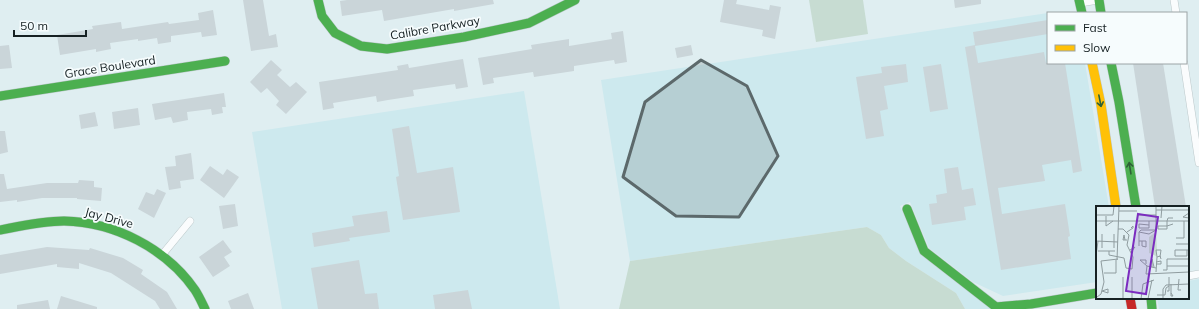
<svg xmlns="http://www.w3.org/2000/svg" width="1199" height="309" font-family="Mulish,sans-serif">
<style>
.built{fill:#cde9ee}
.green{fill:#c7dcd2}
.building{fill:#cad5d9}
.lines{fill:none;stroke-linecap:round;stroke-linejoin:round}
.street-casing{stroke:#bcc8ca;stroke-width:8}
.fast-casing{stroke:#bcc8ca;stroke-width:10}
.slow-casing{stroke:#bcc8ca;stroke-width:10}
.jam-casing{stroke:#bcc8ca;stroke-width:10}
.street{stroke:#fafcfd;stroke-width:7}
.fast{stroke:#4caf50;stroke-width:9}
.slow{stroke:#ffc107;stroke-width:9}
.jam{stroke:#c62828;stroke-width:9}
.oneway{stroke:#2e6137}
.marked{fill:#5c696b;fill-opacity:0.2;stroke:#5c696b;stroke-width:3;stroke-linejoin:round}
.labels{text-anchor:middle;stroke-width:3.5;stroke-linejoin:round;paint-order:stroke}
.street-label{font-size:12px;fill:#162123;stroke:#f6fcfd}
.inset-road{fill:none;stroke:#8f9c9f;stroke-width:1}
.view{fill:#7b2cbf;fill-opacity:0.15;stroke:#7b2cbf;stroke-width:2}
.inset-edge{fill:none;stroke:#162123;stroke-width:2}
</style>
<rect width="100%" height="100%" fill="#dfeef1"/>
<g class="built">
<polygon points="1048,13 1048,63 1085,63 1109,207 1097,207 1097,282 1003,296 973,282 929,248 910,202 900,206 921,255 966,290 999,306 1029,309 965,309 956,293 906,261 889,248 881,235 867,227 630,261 601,80"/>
<polygon points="524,91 560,309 282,309 252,132"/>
<polygon points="1199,279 1199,309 1159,309 1157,298 1188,298 1188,281"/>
</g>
<g class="green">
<polygon points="809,0 863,0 868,34 816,42"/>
<polygon points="867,227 881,235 889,248 906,261 956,293 965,309 619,309 630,261"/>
</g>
<g class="building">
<polygon points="243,0 263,0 269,36 276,34 278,47 251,51"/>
<polygon points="347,0 493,0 494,4 454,11 454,9 384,21 382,10 342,16 340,1"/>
<polygon points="724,0 737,0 736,4 769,10 770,5 781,7 775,39 762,36 763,30 720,22"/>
<polygon points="954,0 981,0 981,4 955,8"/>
<polygon points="213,10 217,35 202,37 201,32 171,36 171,42 158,44 157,38 138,41 138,39 110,43 111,49 96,52 96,49 60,55 57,35 93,29 92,26 121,22 122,29 168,22 169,24 199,20 198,13"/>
<polygon points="1048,20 1048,34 975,46 978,63 1044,52 1046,63 1065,63 1082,171 1073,173 1071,160 1042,165 1045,181 998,188 1002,214 1065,204 1070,236 1068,237 1071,259 1001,270 965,47 975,45 973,32"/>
<polygon points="623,31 627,62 615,64 614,60 574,66 574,71 534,77 533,72 493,78 494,83 483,85 478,58 532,49 531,45 569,39 569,46 612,39 611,33"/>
<polygon points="9,45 12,68 0,69 0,46"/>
<polygon points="691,45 693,55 677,58 675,48"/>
<polygon points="463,59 468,87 456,89 455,84 413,90 414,96 388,100 377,102 376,96 333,103 334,108 323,110 319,82 398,70 397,66 408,64 409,68"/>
<polygon points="271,60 282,70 277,75 290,87 296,82 307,92 286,114 276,105 279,101 267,88 261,93 250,82"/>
<polygon points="1133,63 1163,63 1186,207 1155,207"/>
<polygon points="906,64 908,82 884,86 888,109 880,111 884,136 866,139 856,77 882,73 881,67"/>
<polygon points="941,64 948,109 930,112 923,67"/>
<polygon points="224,93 226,107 222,107 223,113 212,115 211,109 187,112 188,120 173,123 171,117 155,120 152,104"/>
<polygon points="138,108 140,125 114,129 112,112"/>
<polygon points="95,112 98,126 81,129 79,115"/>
<polygon points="409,126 417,173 453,167 460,212 403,220 396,177 399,176 392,129"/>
<polygon points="0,131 5,131 8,152 0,154"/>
<polygon points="191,153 194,179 180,181 181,188 169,190 165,167 176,166 175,156"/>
<polygon points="210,166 223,175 227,169 239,177 224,198 200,180"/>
<polygon points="958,167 962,190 973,188 976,205 964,207 966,220 932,225 929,204 937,203 936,195 947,193 944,169"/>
<polygon points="0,174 4,174 7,189 47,183 78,183 79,180 94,181 94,187 102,188 101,201 77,199 77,198 42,198 17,202 17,200 0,202"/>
<polygon points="157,189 166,193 154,218 138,209 146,192 154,195"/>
<polygon points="235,204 238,226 223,229 219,206"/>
<polygon points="387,211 390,232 349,238 350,241 314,247 312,233 354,226 352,216"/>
<polygon points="223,240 232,252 224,257 230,266 213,277 199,257"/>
<polygon points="47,247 89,250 90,248 123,258 143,270 141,274 167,292 177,309 160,309 155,301 111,273 79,263 79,269 57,267 57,264 0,274 0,255"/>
<polygon points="359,260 365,294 377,293 379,309 318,309 311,268"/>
<polygon points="468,290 472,309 435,309 433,295"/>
<polygon points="248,293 254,309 231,309 228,301"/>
<polygon points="61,296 97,307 97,309 57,309"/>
<polygon points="48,300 50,309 17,309 17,305"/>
</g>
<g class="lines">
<defs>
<g id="street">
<polyline points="1174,0 1176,13"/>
<polyline points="1080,3 1098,0"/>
<polyline points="1184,63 1199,163"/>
<polyline points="162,255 190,221"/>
<polyline points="1188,276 1199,274"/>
</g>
<g id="fast">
<polyline points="318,0 322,16 335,33 361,46 387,49 464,37 529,23 575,0"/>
<polyline points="1079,0 1082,13"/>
<polyline points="1099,0 1101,13"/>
<polyline points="1111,63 1119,102 1136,207"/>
<polyline points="0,96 225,61"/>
<polyline points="907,209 924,251 996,307 1031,304 1097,293"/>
<path d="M0 230C21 226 43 221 64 221 114 222 166 248 195 290 199 296 202 303 205 309"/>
<polyline points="1151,298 1152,309"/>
</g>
<polyline id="slow" points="1092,63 1101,105 1116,207"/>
<polyline id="jam" points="1130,298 1132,309"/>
</defs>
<use href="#street" class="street-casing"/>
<use href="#fast" class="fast-casing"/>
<use href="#slow" class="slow-casing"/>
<use href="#jam" class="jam-casing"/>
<use href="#street" class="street"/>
<use href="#fast" class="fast"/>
<use href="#slow" class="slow"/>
<use href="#jam" class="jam"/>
</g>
<defs><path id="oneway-shaft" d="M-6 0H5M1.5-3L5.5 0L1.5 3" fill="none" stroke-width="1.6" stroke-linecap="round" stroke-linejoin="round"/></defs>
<g class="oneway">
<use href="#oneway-shaft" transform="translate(1100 101) rotate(79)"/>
<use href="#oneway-shaft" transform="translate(1130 168) rotate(-99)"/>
</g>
<path class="marked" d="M701 60 747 86 778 156 739 217 676 216 623 177 645 102Z"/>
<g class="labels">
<g class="street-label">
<text transform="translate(435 28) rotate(-10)" y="4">Calibre Parkway</text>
<text transform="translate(110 67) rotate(-9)" y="4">Grace Boulevard</text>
<text transform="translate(109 218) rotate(15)" y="4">Jay Drive</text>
</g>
</g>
<g transform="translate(1096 206)">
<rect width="93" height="93" fill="#dfeef1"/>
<path d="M60 26 61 43 60 50 53 47V31Z" fill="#c7dcd2"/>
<path class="inset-road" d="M41 0H60M60 4H93M23 5H41M93 7 87 11 93 12M0 9H17L18 0M41 9H60M10 10V20L17 15M65 12 66 0M0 15H93M53 15V22H43V18L53 19M77 18 71 20H62V23H71V15L72 12H77M31 26 37 22V20L35 22M43 26 45 24H59M80 32H88V15M29 34 28 29 27 34H31M0 35 22 36M43 35H50V41L46 40V35M80 38H93M43 40V26L53 28 60 24V0M6 42V28M18 42V28M34 44 39 41 35 46M91 44V50H79V44H93M2 45H19M13 45V49L28 52 30 62 36 63 37 51 31 39 33 29 27 23H22M0 50 2 35M61 51 60 44H65L64 51M21 54 23 0M50 58V54H44L51 60M60 58H65V55L60 56M71 60H93M56 61V53L58 61M60 62 51 60 50 68 93 66M67 64H71V53H93M60 66 61 51 64 50 65 53M8 67H20V54M83 73 82 84H85M75 78V90H77L75 87M6 85 12 83V87L6 85M71 85H73V71M61 89H69L70 82 73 80M1 91 5 88 8 76 5 55 22 53M27 93V71M36 93V71M45 93 47 78 58 74M52 93 56 74M67 93V83L70 79 93 78"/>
<path class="view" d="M42 8 62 11 50 88 30 85Z"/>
<rect width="93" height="93" class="inset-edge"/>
</g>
<rect x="1047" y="12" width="140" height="52" fill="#f6fcfd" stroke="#9ca4a6"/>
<rect x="1055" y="25" width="20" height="6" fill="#4caf50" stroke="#9ca4a6"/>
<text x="1083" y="32" font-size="12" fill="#162123">Fast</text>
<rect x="1055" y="45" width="20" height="6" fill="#ffc107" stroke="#9ca4a6"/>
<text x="1083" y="52" font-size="12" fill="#162123">Slow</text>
<path d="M14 30v6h72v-6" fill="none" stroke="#162123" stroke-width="2"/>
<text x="20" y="30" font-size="12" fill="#162123" stroke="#f6fcfd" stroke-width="3" paint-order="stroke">50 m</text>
</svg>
